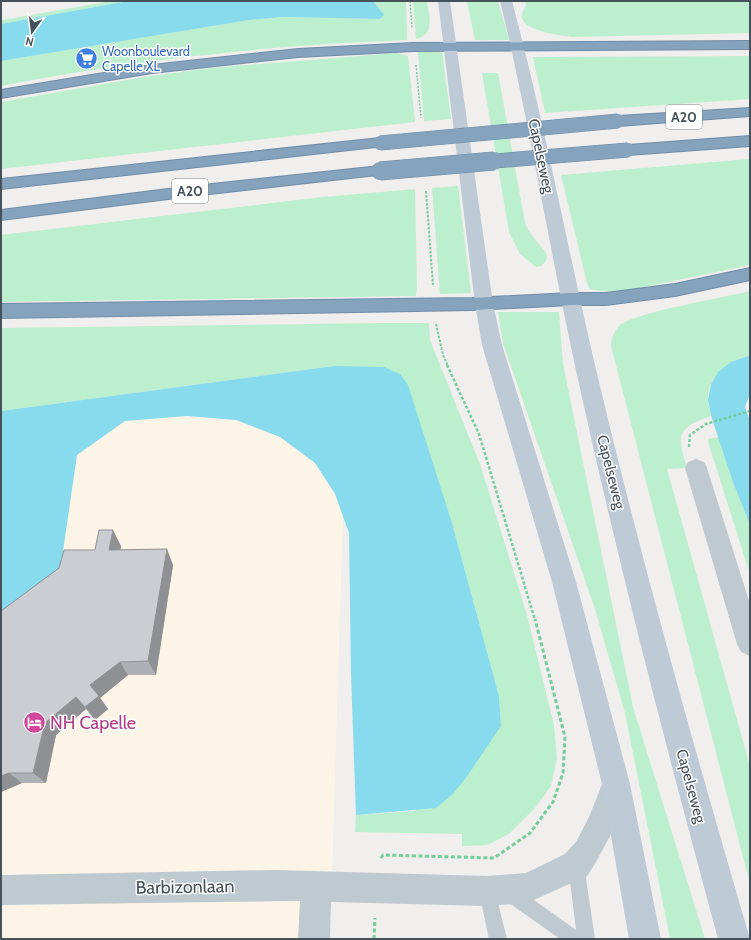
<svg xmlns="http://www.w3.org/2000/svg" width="751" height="940" font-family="Cabin,sans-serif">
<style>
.commercial{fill:#fcf5e7}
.green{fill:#bcefcd}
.water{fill:#88dbec}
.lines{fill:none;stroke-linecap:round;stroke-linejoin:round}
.motorway-casing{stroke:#708ea9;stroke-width:2}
.path-far3{stroke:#74cd9d;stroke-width:1.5;stroke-dasharray:2 1.5;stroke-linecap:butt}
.path-far2{stroke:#74cd9d;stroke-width:2;stroke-dasharray:2.5 1.5;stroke-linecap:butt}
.path-far1{stroke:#74cd9d;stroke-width:2.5;stroke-dasharray:3 2;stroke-linecap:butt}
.path{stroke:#74cd9d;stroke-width:3;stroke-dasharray:4 2.5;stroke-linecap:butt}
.service{fill:#bec9d0;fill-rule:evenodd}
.minor{fill:#bec9d0;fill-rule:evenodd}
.secondary{fill:#becad5;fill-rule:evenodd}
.motorway{fill:#85a3bd;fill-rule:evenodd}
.motorway-bridge-far1-casing{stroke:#708ea9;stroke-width:15;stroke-linecap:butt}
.motorway-bridge-casing{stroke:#708ea9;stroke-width:19;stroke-linecap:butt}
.motorway-bridge-far1{stroke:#85a3bd;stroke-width:14}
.motorway-bridge{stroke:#85a3bd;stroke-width:18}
.wall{fill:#afb0b5}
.shaded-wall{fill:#8e9094}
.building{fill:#cbcdd3;stroke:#8e9094}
.labels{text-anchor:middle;stroke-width:3;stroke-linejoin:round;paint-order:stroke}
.far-shop-label{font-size:13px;fill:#366cbe;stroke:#fff;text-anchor:start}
.shield{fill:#fff;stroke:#7e868c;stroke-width:1}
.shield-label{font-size:14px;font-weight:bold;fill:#46525b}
.street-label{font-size:15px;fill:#46525b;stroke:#fff}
.near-hotel-label{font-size:18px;fill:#b23c85;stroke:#fff;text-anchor:start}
.near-street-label{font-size:18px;fill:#46525b;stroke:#fff}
</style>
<rect width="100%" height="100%" fill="#f1eeee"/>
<polygon class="commercial" points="294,378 345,445 330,939 1,939 1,418"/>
<g class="green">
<polygon points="112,1 128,1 1,24 1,18 2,20"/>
<path d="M373 1H406L407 40C270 45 135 60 1 86V61L249 20 284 17 380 19 383 15Z"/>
<path d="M413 1H427C429 16 436 34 416 39Z"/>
<polygon points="467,1 498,1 509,40 475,40"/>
<path d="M525 1H750V33L572 37C558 35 507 30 526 6Z"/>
<polygon points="418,52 442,52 451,119 424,121"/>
<polygon points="396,53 408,56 415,122 1,169 1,102 144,77 210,68"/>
<polygon points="750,56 750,99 545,113 533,57"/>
<path d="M482 73H498L525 223C527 228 530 233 533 237 540 247 555 256 541 266L536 267 520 254 509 232Z"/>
<polygon points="750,159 750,265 625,291 601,291 590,289 587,283 561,175"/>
<polygon points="458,186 471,293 440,294 432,188"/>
<polygon points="415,189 417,287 416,296 1,302 1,235 323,197"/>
<path d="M750 291V355C728 361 707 376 708 400 708 405 710 411 711 416 676 428 677 435 687 468L667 469 750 766V884L611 346C611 339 614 331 619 326 632 313 727 297 750 291Z"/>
<polygon points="498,312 559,312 563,364 633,707 705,939 670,939 625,713 595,609 503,343"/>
<polygon points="382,323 429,323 430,340 481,467 527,615 554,725 557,759 551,786 535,808 509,834 487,845 462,846 462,834 355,832 356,815 415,811 501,726 499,696 452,523 334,366 1,411 1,328"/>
<polygon points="719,437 734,485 750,525 750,574 709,445 708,439"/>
</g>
<g class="water">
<polygon points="128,1 373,1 384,15 380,19 284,17 249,20 1,61 1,24"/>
<polygon points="750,355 750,394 745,407 750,421 750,525 734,485 711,416 708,400 711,384 718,372 731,362"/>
<polygon points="334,366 384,367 400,374 408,385 452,523 499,696 501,726 468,775 453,794 436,808 356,815 351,674 349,533 335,494 315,463 280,437 236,420 187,416 125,421 77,455 59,579 1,622 1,411"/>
</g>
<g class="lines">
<defs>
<g id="motorway">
<polygon points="750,41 750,49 413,51 298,57 152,73 1,98 1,90 152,65 298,49 413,43"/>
<polygon points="750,108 750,116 618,126 613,124 610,121 613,118 618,116"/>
<polygon points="750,136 750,146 628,155 622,153 620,150 622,147 628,145"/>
<polygon points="380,138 385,140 388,143 385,146 1,189 1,179"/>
<polygon points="380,166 386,168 388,171 386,174 184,197 1,220 1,210 184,187"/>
<polygon points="750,268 750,280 675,296 606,305 571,305 472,310 1,318 1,304 472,298 571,293 606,293 675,284"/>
</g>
</defs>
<use href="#motorway" class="motorway-casing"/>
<g class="path-far3">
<polyline points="410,1 412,28"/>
<polyline points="416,65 421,118"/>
</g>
<g class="path-far2">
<polyline points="426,191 433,285"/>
<polyline points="436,324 443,355 448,366"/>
</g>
<g class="path-far1">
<polyline points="447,365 479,434 535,620"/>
<polyline points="689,447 690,435 706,424 750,411"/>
</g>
<g class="path">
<polyline points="381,858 383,855 494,858 530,833 553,802 563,773 565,737 535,619"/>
<polyline points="374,939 375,918"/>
</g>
<g class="service">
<polygon points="576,857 582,859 584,865 595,939 560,939 505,900 503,894 505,888 511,886 517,888 576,930 568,865 570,859"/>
<polygon points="487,883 493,885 495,891 507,939 489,939 479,891 481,885"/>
</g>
<g class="minor">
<polygon points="696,459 704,462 707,468 750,604 750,656 741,652 737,644 685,468 688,462"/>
<polygon points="616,770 626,774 630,784 610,836 596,862 587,876 527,903 487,906 331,902 330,939 298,939 300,901 1,905 1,875 275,870 487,876 526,873 565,854 576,842 589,817 606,774"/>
</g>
<g class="secondary">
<polygon points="438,1 450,1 493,304 502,345 576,582 630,784 661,939 629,939 602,784 552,582 482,345 475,304"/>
<path d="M500 1H512C544 120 566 241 594 361 640 556 694 748 750 939H718C666 747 616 555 574 361 548 241 529 120 500 1Z"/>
</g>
<use href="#motorway" class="motorway"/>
<defs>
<g id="motorway-bridge-far1">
<polyline points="380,143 618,121"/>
<polyline points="482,162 628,150"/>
</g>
<polyline id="motorway-bridge" points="380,171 494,161"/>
</defs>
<use href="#motorway-bridge-far1" class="motorway-bridge-far1-casing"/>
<use href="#motorway-bridge" class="motorway-bridge-casing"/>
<use href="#motorway-bridge-far1" class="motorway-bridge-far1"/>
<use href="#motorway-bridge" class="motorway-bridge"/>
</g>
<polygon class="wall" points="121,546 121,550 173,565 156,675 128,675 100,698 108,709 95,720 86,709 56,735 46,783 22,783 1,792 1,611 95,550"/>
<g class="shaded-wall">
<polygon points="113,530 121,546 117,565 109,550"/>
<polygon points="167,549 173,565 156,675 148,661"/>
<polygon points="120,662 128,675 100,698 108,709 95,720 85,707 90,685"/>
<polygon points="76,697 86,709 56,735 46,783 33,773 45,723"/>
<polygon points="9,773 22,783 1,792 1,776"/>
</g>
<polygon class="building" points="99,530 113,530 109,550 167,549 148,661 120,662 90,685 99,696 85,707 76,697 45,723 33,773 9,773 1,776 1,611 59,568 64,550 95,550"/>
<defs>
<symbol id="supermarket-disc" viewBox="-11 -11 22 22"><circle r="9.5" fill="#3f7fe0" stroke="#fff"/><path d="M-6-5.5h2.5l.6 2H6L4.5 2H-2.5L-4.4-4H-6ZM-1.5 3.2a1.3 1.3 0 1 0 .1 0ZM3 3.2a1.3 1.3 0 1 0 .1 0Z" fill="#fff"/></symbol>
<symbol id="hotel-disc" viewBox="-11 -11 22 22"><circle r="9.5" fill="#d1479c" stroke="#fff"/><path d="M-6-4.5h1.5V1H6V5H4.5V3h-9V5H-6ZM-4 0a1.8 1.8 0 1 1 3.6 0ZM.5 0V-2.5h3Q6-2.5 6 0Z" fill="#fff"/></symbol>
</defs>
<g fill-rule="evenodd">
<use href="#supermarket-disc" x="74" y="46" width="25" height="25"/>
<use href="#hotel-disc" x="22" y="710" width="25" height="25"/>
</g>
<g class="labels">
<g class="far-shop-label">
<text x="102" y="56">Woonboulevard<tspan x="102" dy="15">Capelle XL</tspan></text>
</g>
<g class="shield">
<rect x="666" y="105" width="36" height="24" rx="3"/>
<rect x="172" y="179" width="36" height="24" rx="3"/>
</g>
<g class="shield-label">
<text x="684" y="122">A20</text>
<text x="190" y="196">A20</text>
</g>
<g class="street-label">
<text transform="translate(541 156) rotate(78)" y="5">Capelseweg</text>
<text transform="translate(611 472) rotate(76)" y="5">Capelseweg</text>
<text transform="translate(691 786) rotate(75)" y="5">Capelseweg</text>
</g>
<g class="near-hotel-label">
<text x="50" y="729">NH Capelle</text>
</g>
<g class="near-street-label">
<text transform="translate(185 887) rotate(-1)" y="6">Barbizonlaan</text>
</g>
</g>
<rect width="751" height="940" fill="none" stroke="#46525b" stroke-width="4"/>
<g transform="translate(32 32) rotate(194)" stroke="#ffffff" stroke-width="3" paint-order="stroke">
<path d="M0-3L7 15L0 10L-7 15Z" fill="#46525b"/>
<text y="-6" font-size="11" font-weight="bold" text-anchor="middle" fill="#46525b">N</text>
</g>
</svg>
